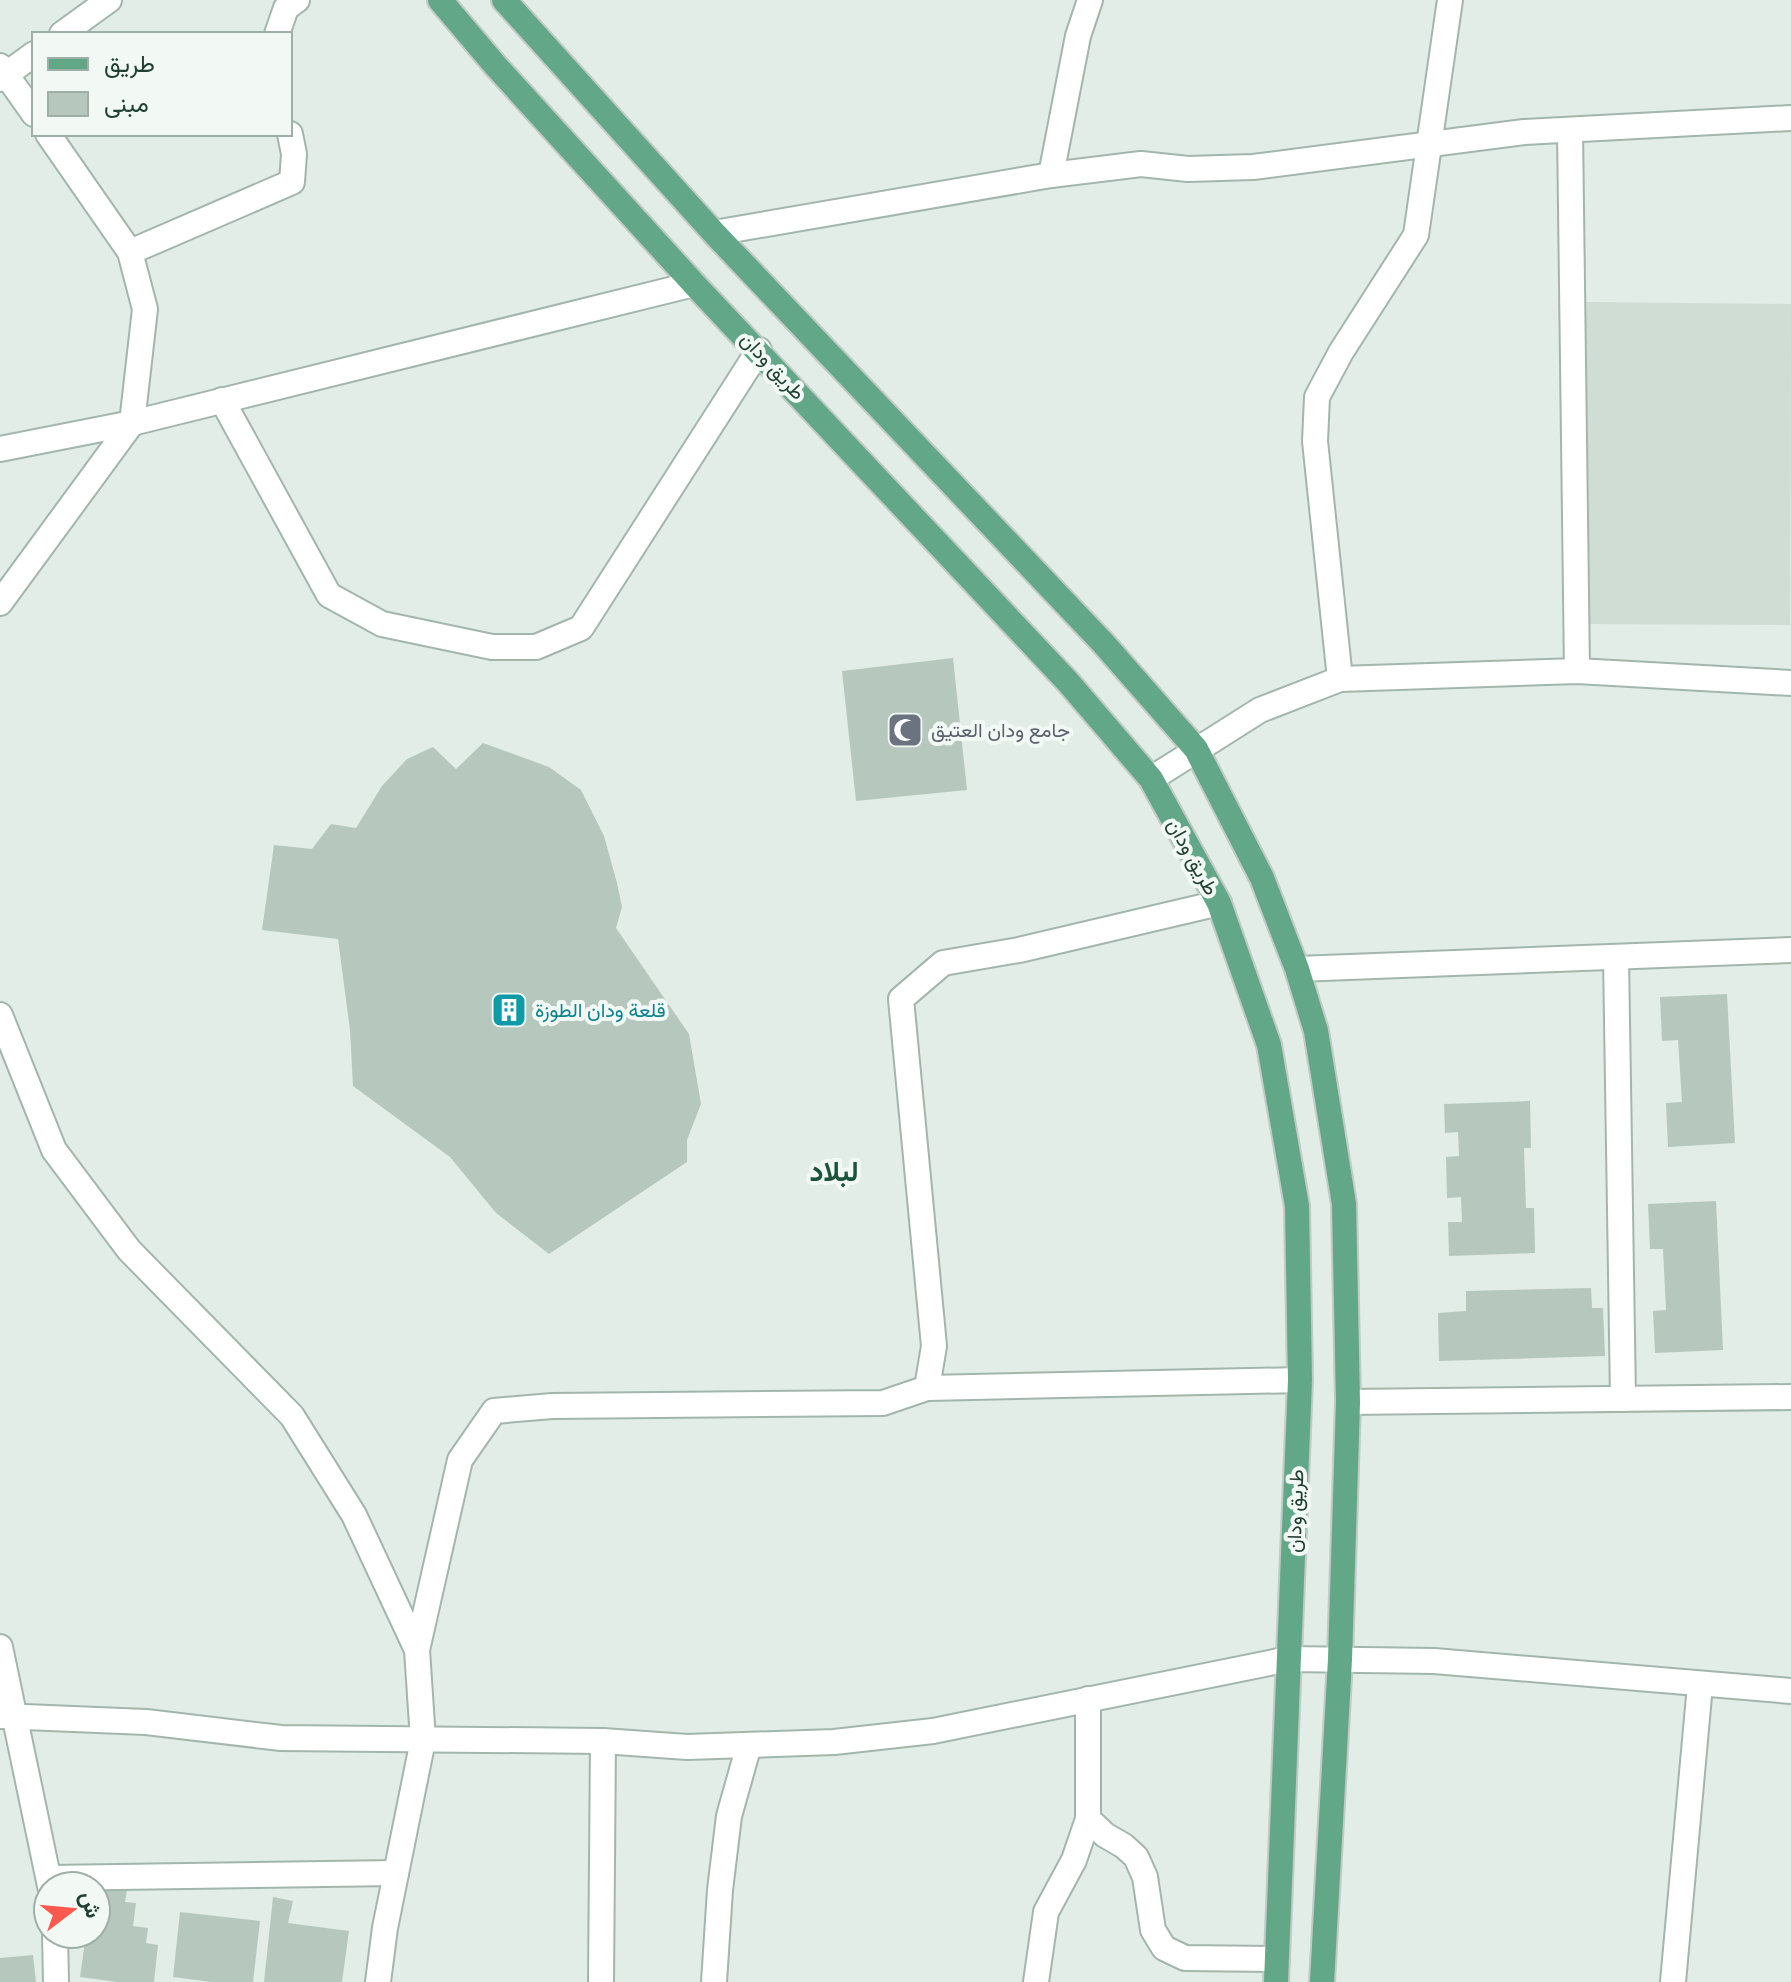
<svg xmlns="http://www.w3.org/2000/svg" width="1791" height="1982" font-family="'Fira Sans Condensed',Vazirmatn,sans-serif">
<style>
.built{fill:#cfddd4}
.building{fill:#b6c8be}
.lines{fill:none;stroke-linecap:round;stroke-linejoin:round}
.minor-casing{stroke:#a3b6ac;stroke-width:28}
.major-casing{stroke:#c1cac5;stroke-width:28}
.minor{stroke:#fff;stroke-width:24}
.major{stroke:#62a788;stroke-width:24}
.labels{text-anchor:middle;stroke-width:8;stroke-linejoin:round;paint-order:stroke}
.street-label{font-size:20px;fill:#204031;stroke:#f2f9f5}
.worship-label{font-size:20px;fill:#5b616d;stroke:#f2f9f5;text-anchor:start}
.culture-label{font-size:20px;fill:#0d838f;stroke:#f2f9f5;text-anchor:start}
.district-label{font-size:28px;font-weight:bold;fill:#1a543b;stroke:#f2f9f5}
</style>
<rect width="100%" height="100%" fill="#e1ede6"/>
<polygon class="built" points="1586,302 1791,304 1790,625 1584,624"/>
<g class="building">
<polygon points="953,658 967,790 856,801 842,671"/>
<polygon points="483,743 549,767 581,790 604,836 617,883 622,907 616,928 689,1034 701,1104 687,1140 687,1162 549,1254 496,1213 450,1157 353,1086 350,1030 338,939 262,930 274,845 312,849 331,824 356,828 382,786 407,759 433,747 456,769"/>
<polygon points="1727,994 1735,1143 1668,1147 1666,1103 1682,1102 1678,1040 1662,1041 1660,997"/>
<polygon points="1530,1101 1531,1148 1524,1148 1526,1208 1534,1208 1535,1253 1449,1256 1448,1222 1462,1222 1461,1197 1447,1198 1446,1157 1459,1156 1458,1132 1445,1133 1444,1104"/>
<polygon points="1716,1201 1723,1350 1655,1353 1653,1311 1666,1310 1663,1249 1650,1249 1648,1204"/>
<polygon points="1591,1288 1592,1308 1603,1308 1605,1356 1439,1361 1438,1313 1466,1311 1466,1291"/>
<polygon points="96,1886 127,1890 125,1902 136,1903 133,1926 148,1928 146,1943 158,1945 154,1982 117,1982 80,1977 86,1934 96,1934"/>
<polygon points="273,1897 293,1901 288,1923 349,1931 342,1982 264,1982"/>
<polygon points="180,1912 260,1921 253,1982 211,1982 173,1977"/>
<polygon points="33,1955 36,1982 0,1982 0,1958"/>
</g>
<g class="lines">
<defs>
<g id="minor">
<polyline points="62,34 109,0"/>
<polyline points="277,34 286,8 297,0"/>
<polyline points="0,66 34,114"/>
<polyline points="0,79 34,54"/>
<polyline points="1570,130 1577,671"/>
<polyline points="1051,175 1078,36 1090,0"/>
<polyline points="714,233 1051,175 1141,164 1188,169 1253,167 1524,132 1791,118"/>
<polyline points="130,252 292,182 294,154 290,134"/>
<polyline points="222,400 329,595 382,624 492,647 536,647 581,628 759,350"/>
<polyline points="0,449 132,423 694,284"/>
<polyline points="0,603 132,423 145,309 130,252 48,134"/>
<polyline points="1340,679 1315,441 1317,397 1341,352 1416,235 1450,0"/>
<polyline points="1151,779 1260,710 1340,679 1577,671 1791,683"/>
<polyline points="1616,957 1623,1399"/>
<polyline points="1297,969 1791,950"/>
<polyline points="0,1015 54,1150 129,1250 292,1416 354,1515 417,1650 423,1740 385,1928 378,1982"/>
<polyline points="927,1388 1300,1380"/>
<polyline points="1348,1402 1791,1397"/>
<polyline points="0,1647 50,1886"/>
<polyline points="417,1650 460,1460 494,1411 552,1406 883,1403 927,1388 934,1346 901,999 943,963 1019,950 1219,903"/>
<polyline points="0,1716 146,1722 281,1738 603,1741 687,1747 834,1742 933,1731 1289,1659 1434,1661 1791,1691"/>
<polyline points="1088,1819 1105,1835 1124,1846 1136,1857 1145,1877 1153,1930 1164,1948 1185,1958 1277,1959"/>
<polyline points="49,1878 396,1873"/>
<polyline points="55,1934 56,1982"/>
<polyline points="601,1982 603,1741"/>
<polyline points="714,1982 720,1890 729,1816 749,1745"/>
<polyline points="1036,1982 1046,1912 1074,1860 1088,1819 1088,1699"/>
<polyline points="1673,1982 1700,1685"/>
</g>
<g id="major">
<polyline points="440,0 495,65 694,284 1068,682 1151,779 1219,903 1269,1045 1297,1206 1300,1380 1276,1982"/>
<polyline points="504,0 714,233 1104,644 1196,749 1262,878 1297,969 1316,1031 1344,1204 1348,1402 1340,1659 1322,1982"/>
</g>
</defs>
<use href="#minor" class="minor-casing"/>
<use href="#major" class="major-casing"/>
<use href="#minor" class="minor"/>
<use href="#major" class="major"/>
</g>
<defs>
<symbol id="mosque-square" viewBox="-11 -11 22 22"><rect x="-9" y="-9" width="18" height="18" rx="4" fill="#6b7280" stroke="#f2f9f5"/><path d="M3.5-4.9A6 6 0 1 0 3.5 4.9A5 5 0 1 1 3.5-4.9Z" fill="#fff"/></symbol>
<symbol id="building-square" viewBox="-11 -11 22 22"><rect x="-9" y="-9" width="18" height="18" rx="4" fill="#0f9aa8" stroke="#f2f9f5"/><path d="M-4-6H4V6H1V3H-1V6H-4ZM-2.5-4.3h1.7v1.8h-1.7ZM.8-4.3h1.7v1.8H.8ZM-2.5-1h1.7V.8h-1.7ZM.8-1h1.7V.8H.8Z" fill="#fff"/></symbol>
</defs>
<g fill-rule="evenodd">
<use href="#mosque-square" x="885" y="710" width="40" height="40"/>
<use href="#building-square" x="489" y="990" width="40" height="40"/>
</g>
<g class="labels">
<g class="street-label">
<text transform="translate(773 366) rotate(47)" y="7">طريق ودان</text>
<text transform="translate(1193 857) rotate(61)" y="7">طريق ودان</text>
<text transform="translate(1295 1511) rotate(-88)" y="7">طريق ودان</text>
</g>
<g class="worship-label">
<text x="931" y="737">جامع ودان العتيق</text>
</g>
<g class="culture-label">
<text x="535" y="1017">قلعة ودان الطوزة</text>
</g>
<g class="district-label">
<text x="834" y="1181">لبلاد</text>
</g>
</g>
<rect x="32" y="32" width="260" height="104" fill="#f2f9f5" stroke="#9eafa7" stroke-width="2"/>
<rect x="48" y="58" width="40" height="12" fill="#62a788" stroke="#9eafa7" stroke-width="2"/>
<text x="104" y="72" font-size="24" fill="#204031">طريق</text>
<rect x="48" y="92" width="40" height="24" fill="#b6c8be" stroke="#9eafa7" stroke-width="2"/>
<text x="104" y="112" font-size="24" fill="#204031">مبنى</text>
<g transform="translate(72 1910) rotate(74)"><circle r="38" fill="#f2f9f5" stroke="#9eafa7" stroke-width="2"/>
<path d="M0-6L14 30L0 20L-14 30Z" fill="#fe594e"/>
<text y="-12" font-size="22" font-weight="bold" text-anchor="middle" fill="#204031">ش</text>
</g>
</svg>
